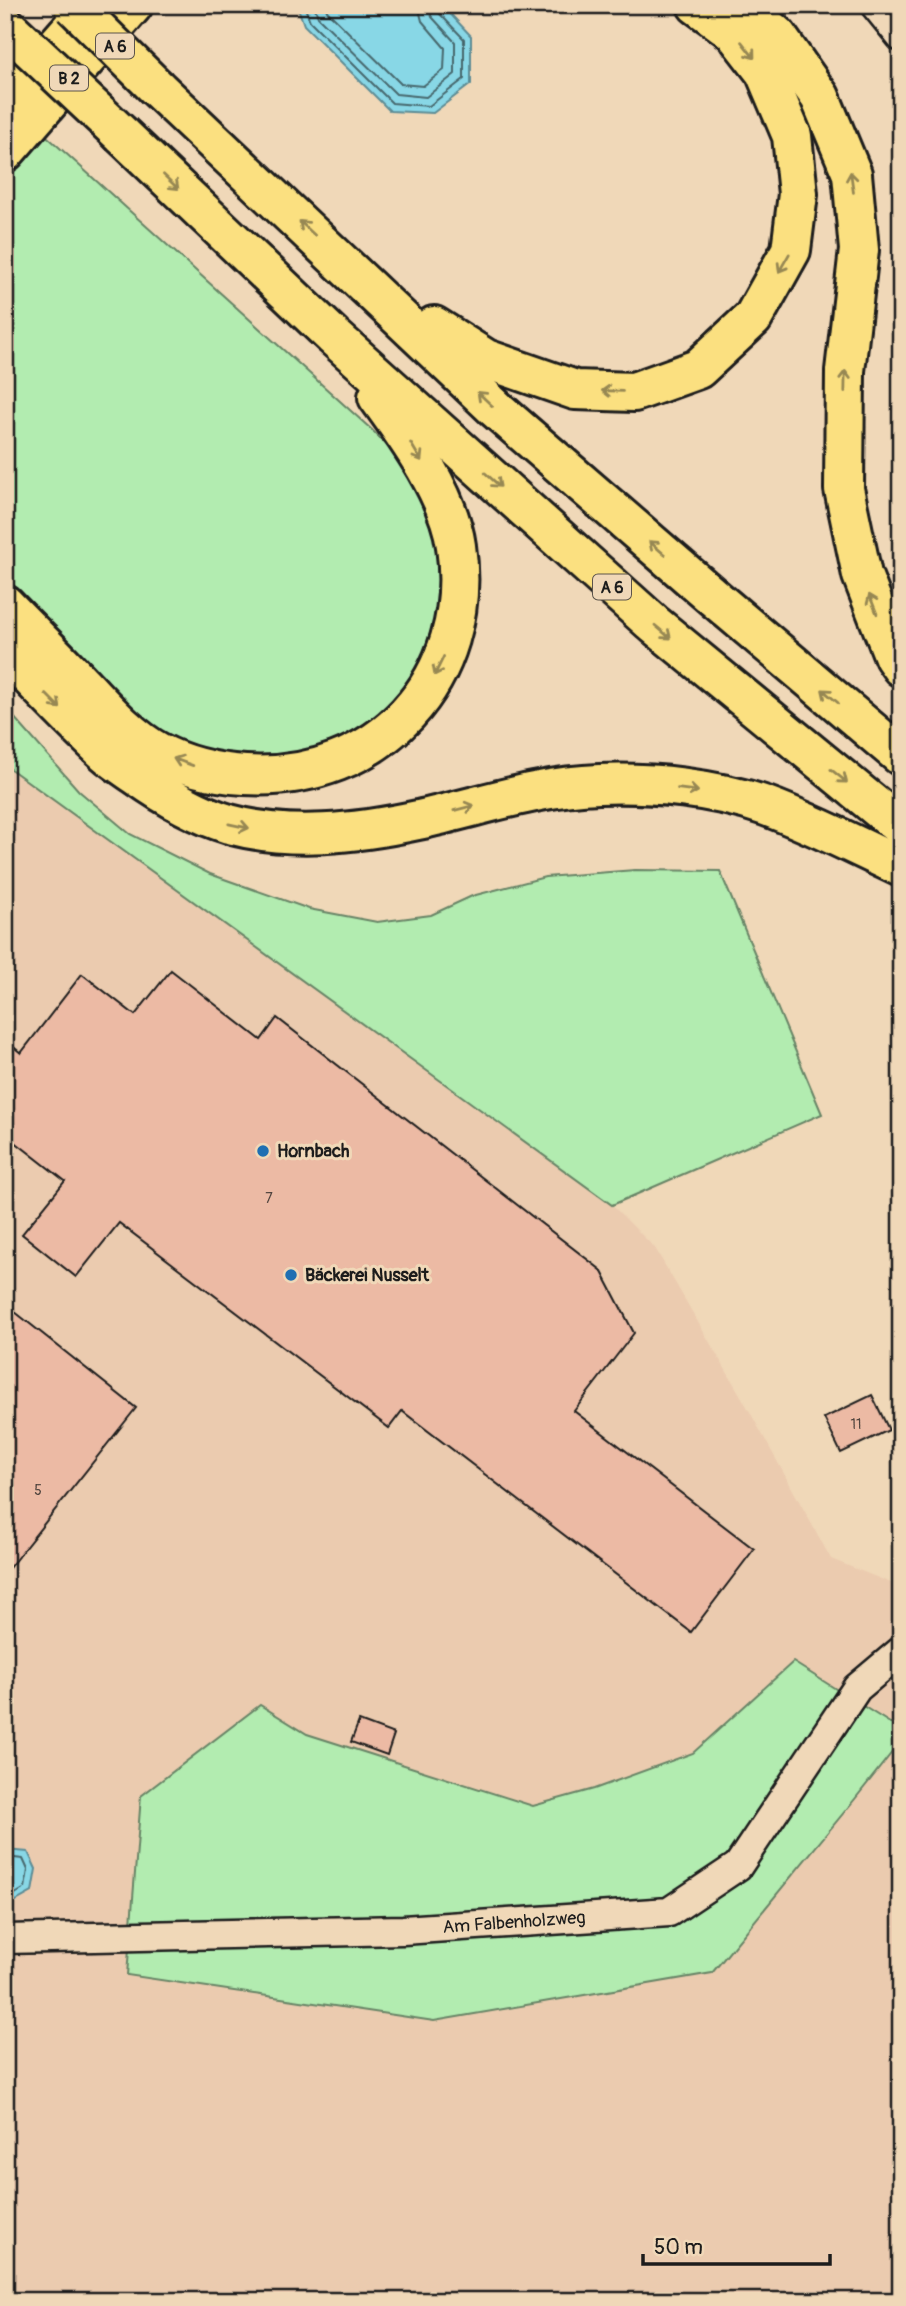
<svg xmlns="http://www.w3.org/2000/svg" width="906" height="2306" font-family="Pangolin,sans-serif">
<style>
.built{fill:#ebcbaf}
.green{fill:#b2ecb0;stroke:#678466;stroke-width:2}
.water{fill:#88d7e6;stroke:#5d8c95;stroke-width:2}
.lines{fill:none;stroke-linecap:round;stroke-linejoin:round}
.shore{stroke:#47676d;stroke-width:2}
.building{fill:#ecbaa4;stroke:#1c1c1c;stroke-width:2}
.street-casing{stroke:#1c1c1c;stroke-width:33}
.primary-casing{stroke:#1c1c1c;stroke-width:44}
.highway-casing{stroke:#1c1c1c;stroke-width:44}
.street{stroke:#f0d8b8;stroke-width:28}
.primary{stroke:#fbe080;stroke-width:38}
.highway{stroke:#fbe080;stroke-width:38}
.highway-bridge-casing{stroke:#1c1c1c;stroke-width:44;stroke-linecap:butt}
.highway-bridge{stroke:#fbe080;stroke-width:38}
.oneway{stroke:#978853}
.poi-dot{fill:#1f6fb2;stroke:#f0d8b8;stroke-width:2.5}
.labels{text-anchor:middle;stroke-width:6;stroke-linejoin:round;paint-order:stroke}
.number-label{font-size:14px;fill:#50443e}
.shield{fill:#f0d8b8;stroke:#5c544b;stroke-width:2}
.shield-label{font-size:16px;font-weight:bold;fill:#1c1c1c}
.poi-label{font-size:18px;font-weight:bold;fill:#1c1c1c;stroke:#f0d8b8;text-anchor:start}
.street-label{font-size:18px;fill:#1c1c1c;stroke:#f0d8b8}
</style>
<rect width="100%" height="100%" fill="#f0d8b8"/>
<filter id="ink" filterUnits="userSpaceOnUse"><feTurbulence type="fractalNoise" baseFrequency=".0143" numOctaves="2"/><feDisplacementMap in="SourceGraphic" scale="14" xChannelSelector="R" yChannelSelector="G"/><feConvolveMatrix kernelMatrix="1 2 1 2 8 2 1 2 1" color-interpolation-filters="sRGB"/></filter>
<g filter="url(#ink)">
<polygon class="built" points="5,765 612,1205 655,1248 745,1403 831,1559 901,1587 901,2301 5,2301"/>
<g class="green">
<polygon points="40,130 372,430 401,460 440,533 440,630 422,671 367,731 273,761 201,751 172,739 144,720 78,655 5,576 5,171"/>
<polygon points="5,707 79,791 130,834 210,874 309,909 377,922 431,915 472,896 545,877 635,870 720,871 822,1114 612,1205 5,765"/>
<polygon points="793,1662 901,1730 901,1741 855,1799 712,1973 434,2021 127,1975 141,1796 260,1705 307,1734 533,1806 594,1789 693,1753"/>
</g>
<g class="water">
<polygon points="297,5 442,5 471,36 471,84 433,113 390,111 304,25"/>
<polygon points="5,1850 28,1852 36,1869 32,1892 5,1907"/>
</g>
<g class="lines">
<g class="shore">
<polyline points="304,5 310,21 392,103 429,106 464,79 464,39 439,13 437,5"/>
<polyline points="314,5 318,17 396,94 426,97 455,74 455,42 432,17 429,5"/>
<polyline points="325,5 327,11 401,84 423,86 444,70 445,48 422,21 418,5"/>
<polyline points="5,1857 23,1859 28,1870 25,1888 5,1900"/>
</g>
</g>
<g class="building">
<polygon points="171,970 261,1040 277,1018 601,1270 634,1333 574,1411 754,1549 691,1632 402,1411 389,1428 119,1223 76,1277 22,1234 65,1181 5,1134 5,1040 21,1053 82,974 135,1015"/>
<polygon points="5,1304 136,1408 5,1573"/>
<polygon points="872,1395 889,1430 841,1453 824,1418"/>
<polygon points="359,1721 394,1734 387,1755 351,1742"/>
</g>
<g class="lines">
<defs>
<g id="street">
<polyline points="875,5 901,37"/>
<polyline points="5,1939 403,1930 669,1912 738,1866 857,1688 901,1651"/>
</g>
<g id="primary">
<polyline points="5,104 92,5"/>
<polyline points="5,152 133,5"/>
</g>
<g id="highway">
<polyline points="742,5 777,36 820,97 852,174 859,250 845,371 844,489 862,575 894,657 901,667"/>
<polyline points="157,88 496,409 712,596 901,756"/>
<polyline points="122,135 333,336 655,625 901,827"/>
<polyline points="434,326 486,359 575,390 634,392 698,369 753,318 791,250 798,194 792,136 765,72 734,32 697,5"/>
<path d="M5 605C31 632 58 658 83 685 106 709 129 736 158 752 184 766 215 773 245 775 379 783 475 679 456 546 449 495 408 438 378 397"/>
<path d="M5 652C39 686 71 721 106 753 115 761 126 768 136 775 164 795 196 814 229 824 290 841 357 833 418 820 479 807 536 786 599 784 653 782 714 788 766 806 812 823 856 846 901 867"/>
</g>
</defs>
<use href="#street" class="street-casing"/>
<use href="#primary" class="primary-casing"/>
<use href="#highway" class="highway-casing"/>
<use href="#street" class="street"/>
<use href="#primary" class="primary"/>
<use href="#highway" class="highway"/>
<defs>
<g id="highway-bridge">
<polyline points="73,5 157,88"/>
<polyline points="5,25 122,135"/>
</g>
</defs>
<use href="#highway-bridge" class="highway-bridge-casing"/>
<use href="#highway-bridge" class="highway-bridge"/>
</g>
<defs><path id="oneway-shaft" d="M-6 0H5M1.5-3L5.5 0L1.5 3" fill="none" stroke-width="1.6" stroke-linecap="round" stroke-linejoin="round" transform="scale(1.75)"/></defs>
<g class="oneway">
<use href="#oneway-shaft" transform="translate(748 50) rotate(52)"/>
<use href="#oneway-shaft" transform="translate(171 182) rotate(44)"/>
<use href="#oneway-shaft" transform="translate(852 182) rotate(-98)"/>
<use href="#oneway-shaft" transform="translate(307 228) rotate(-137)"/>
<use href="#oneway-shaft" transform="translate(784 263) rotate(120)"/>
<use href="#oneway-shaft" transform="translate(845 381) rotate(-89)"/>
<use href="#oneway-shaft" transform="translate(612 391) rotate(-178)"/>
<use href="#oneway-shaft" transform="translate(485 399) rotate(-136)"/>
<use href="#oneway-shaft" transform="translate(416 452) rotate(59)"/>
<use href="#oneway-shaft" transform="translate(493 480) rotate(42)"/>
<use href="#oneway-shaft" transform="translate(657 548) rotate(-139)"/>
<use href="#oneway-shaft" transform="translate(873 604) rotate(-112)"/>
<use href="#oneway-shaft" transform="translate(663 632) rotate(40)"/>
<use href="#oneway-shaft" transform="translate(439 666) rotate(116)"/>
<use href="#oneway-shaft" transform="translate(830 696) rotate(-140)"/>
<use href="#oneway-shaft" transform="translate(53 701) rotate(45)"/>
<use href="#oneway-shaft" transform="translate(183 762) rotate(-160)"/>
<use href="#oneway-shaft" transform="translate(839 776) rotate(39)"/>
<use href="#oneway-shaft" transform="translate(688 790) rotate(7)"/>
<use href="#oneway-shaft" transform="translate(464 808) rotate(-15)"/>
<use href="#oneway-shaft" transform="translate(239 826) rotate(12)"/>
</g>
</g>
<g class="poi-dot">
<circle cx="263" cy="1151" r="7"/>
<circle cx="291" cy="1275" r="7"/>
</g>
<g class="labels">
<g class="number-label">
<text x="269" y="1203">7</text>
<text x="856" y="1429">11</text>
<text x="38" y="1495">5</text>
</g>
<g class="shield">
<rect x="96" y="33.5" width="38" height="25" rx="5"/>
<rect x="50" y="65.5" width="38" height="25" rx="5"/>
<rect x="593" y="574.5" width="38" height="25" rx="5"/>
</g>
<g class="shield-label">
<text x="115" y="52">A 6</text>
<text x="69" y="84">B 2</text>
<text x="612" y="593">A 6</text>
</g>
<g class="poi-label">
<text x="277" y="1157">Hornbach</text>
<text x="305" y="1281">Bäckerei Nusselt</text>
</g>
<g class="street-label">
<text transform="translate(514 1922) rotate(-4)" y="6">Am Falbenholzweg</text>
</g>
</g>
<rect width="906" height="2306" fill="none" stroke="#f0d8b8" stroke-width="28"/>
<rect x="14" y="14" width="878" height="2278" fill="none" stroke="#1c1c1c" stroke-width="2.5" filter="url(#ink)"/>
<path d="M643 2254v10h187v-10" fill="none" stroke="#1c1c1c" stroke-width="3.5"/>
<text x="654" y="2254" font-size="21" fill="#1c1c1c" stroke="#f0d8b8" stroke-width="5" paint-order="stroke">50 m</text>
</svg>
